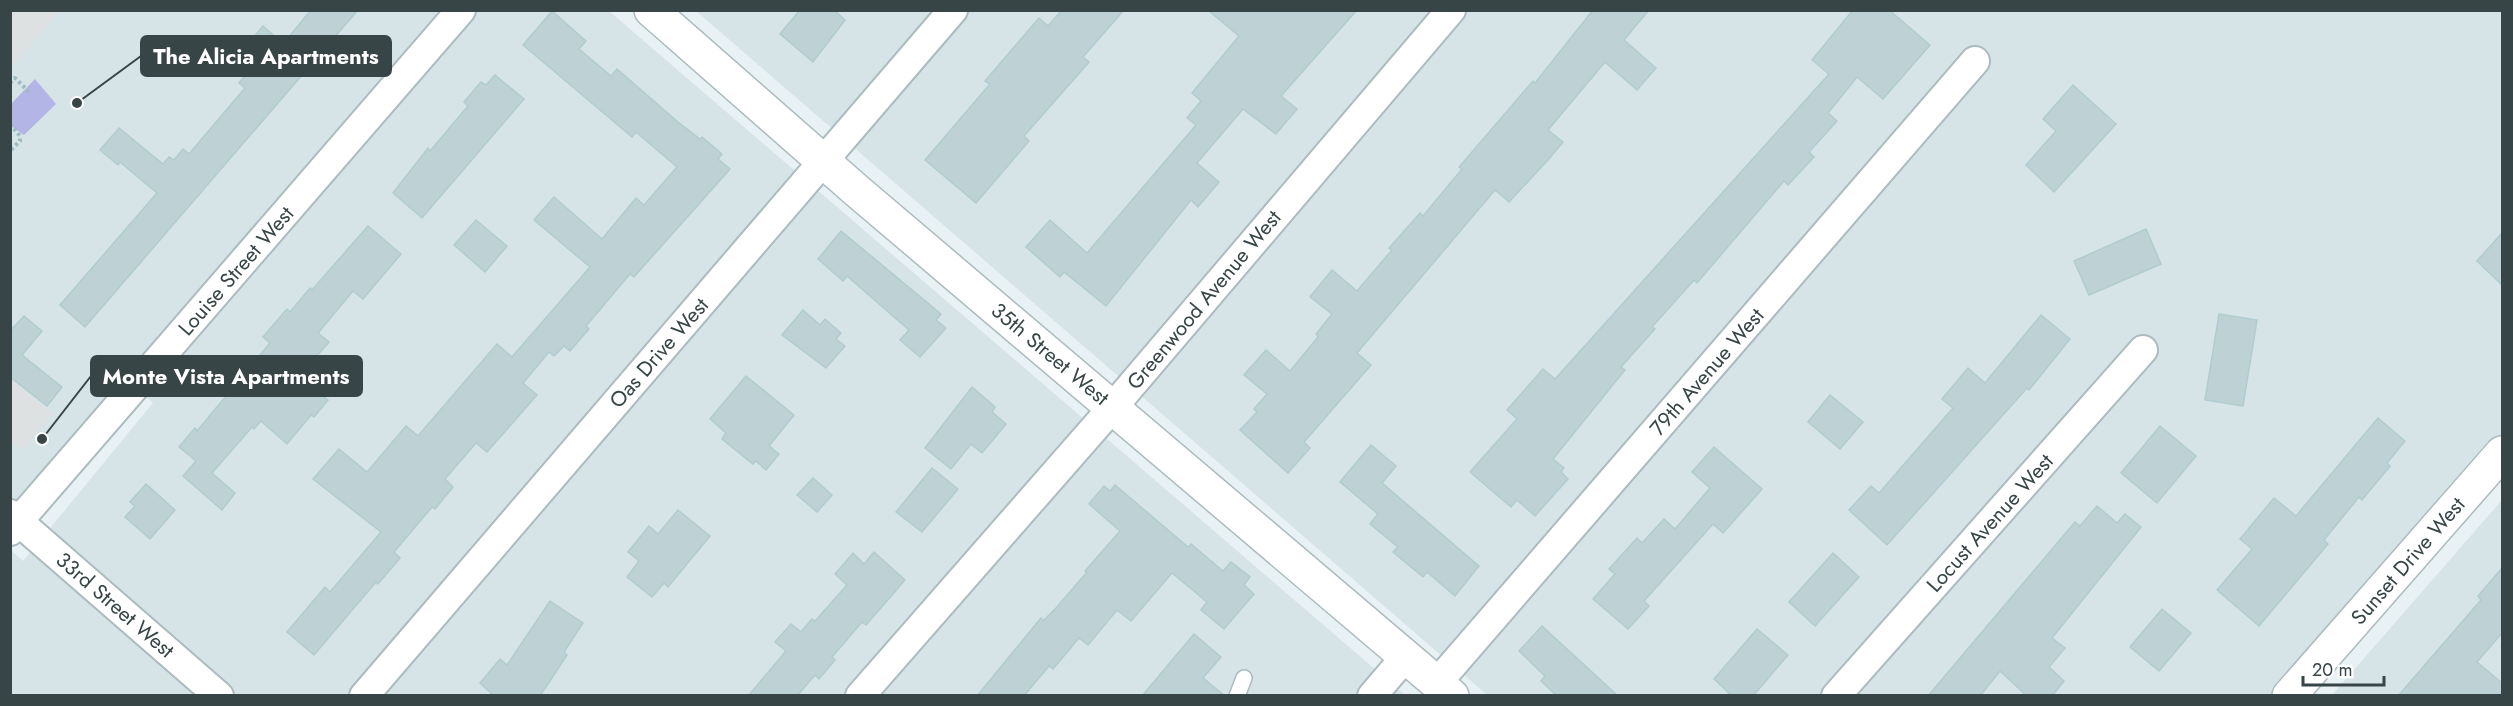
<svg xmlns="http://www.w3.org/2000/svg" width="2513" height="706" font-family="Jost,sans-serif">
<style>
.residential{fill:#d6e4e7}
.green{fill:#b2b5e6}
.parking{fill:#dde1e2}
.building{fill:#bed2d5;stroke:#b1cccf;stroke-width:1.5}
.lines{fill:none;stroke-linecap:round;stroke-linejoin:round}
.service-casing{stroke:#abbbbf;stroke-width:18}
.minor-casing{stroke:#abbbbf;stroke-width:32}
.tertiary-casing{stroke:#abbbbf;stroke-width:36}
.path{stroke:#9dbbc0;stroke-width:4;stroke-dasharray:3 3;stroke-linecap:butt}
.service{stroke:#fff;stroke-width:15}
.minor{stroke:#fff;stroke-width:28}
.tertiary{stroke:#fff;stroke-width:33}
.labels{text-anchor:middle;stroke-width:5;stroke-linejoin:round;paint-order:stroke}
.street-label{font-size:21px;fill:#374546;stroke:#fff}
.leader{fill:none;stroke:#374546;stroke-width:2}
.callout-dot{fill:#374546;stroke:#fff;stroke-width:2}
.callout{fill:#374546;stroke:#374546;stroke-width:2}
.callout-label{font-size:22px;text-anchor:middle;font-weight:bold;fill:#fff}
</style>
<rect width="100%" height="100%" fill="#e8f1f3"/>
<g class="residential">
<polygon points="10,11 609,11 1405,695 11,695 11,550 23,561 153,403 126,378 21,501 11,501"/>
<polygon points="696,11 2502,11 2502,440 2282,695 1487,695"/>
<polygon points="2502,500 2502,695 2332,695"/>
</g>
<polygon class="green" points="35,79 56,104 24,135 11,126 11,104"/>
<g class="parking">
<polygon points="11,10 60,11 11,68 10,11"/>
<polygon points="10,378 53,414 22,451 11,442"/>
</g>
<g class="building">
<polygon points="311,10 358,10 85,327 60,305 157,193 120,162 118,165 100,150 119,128 163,164 169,157 174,160 183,149 189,154 245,88 239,83 258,60 244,49 263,26 283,44"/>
<polygon points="800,10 834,10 845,20 813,62 780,34"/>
<polygon points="1062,10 1124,10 1083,57 1089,62 1024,136 1029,141 976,203 925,160 990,84 985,81 1039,18 1048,26"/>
<polygon points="1208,10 1357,10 1281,96 1297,109 1276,134 1243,109 1197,163 1219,182 1198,207 1191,200 1106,306 1064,272 1060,277 1026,247 1050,220 1087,253 1196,125 1187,118 1201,101 1192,93 1239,36"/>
<polygon points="1593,10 1649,10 1624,40 1656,68 1637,90 1605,62 1548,130 1563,142 1548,160 1509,202 1495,190 1357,353 1371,365 1304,442 1310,448 1288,473 1240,430 1257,412 1254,409 1267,394 1244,375 1266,350 1290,371 1318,337 1316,334 1332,314 1310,297 1332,270 1357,291 1392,250 1389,248 1420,213 1423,216 1462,169 1459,167 1533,81 1535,83"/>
<polygon points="1853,10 1889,10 1930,45 1883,99 1857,77 1828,113 1837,121 1809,152 1814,157 1788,185 1784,181 1697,283 1694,280 1652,327 1655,329 1621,367 1625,370 1553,459 1564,468 1561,472 1568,479 1535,516 1517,500 1511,507 1470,472 1517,419 1507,410 1543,369 1555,379 1829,74 1812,60"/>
<polygon points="552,11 586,41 579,49 611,76 617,69 678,122 700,139 702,137 722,154 718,159 730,169 634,277 630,274 586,326 589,329 570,351 564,346 554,356 549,352 523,383 537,395 487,452 476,443 445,479 453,487 435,509 432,507 394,552 400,558 378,584 376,582 314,655 287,632 325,587 330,592 381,532 313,479 339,449 367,472 406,426 418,436 497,344 512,357 590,267 534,220 554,197 602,239 636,198 644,205 677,167 636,132 632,137 523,45"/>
<polygon points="495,75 524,99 422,218 393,193 428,148 430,151 468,106 464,102 481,82 486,85"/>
<polygon points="2073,85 2116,124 2054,192 2026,165 2056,131 2043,119"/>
<polygon points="476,220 507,246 485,272 454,245"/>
<polygon points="368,226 401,254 363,299 353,291 318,333 329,342 299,376 328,400 314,417 311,415 287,444 261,421 254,429 252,427 212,473 235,493 222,510 183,476 196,461 179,447 195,428 197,431 270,343 263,337 287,309 290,312 310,288 312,290"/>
<polygon points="2146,229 2161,264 2089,295 2074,261"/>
<polygon points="841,231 941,314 936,320 946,328 920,357 900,340 909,330 847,276 843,281 818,259"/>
<polygon points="2502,233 2502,285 2477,261"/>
<polygon points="803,310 820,325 825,319 841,333 836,339 845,346 826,368 782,335"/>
<polygon points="2219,314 2257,320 2243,406 2205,400"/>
<polygon points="2041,315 2070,339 2029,390 2027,388 1887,545 1849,510 1871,486 1879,493 1953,408 1942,399 1968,368 1985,383"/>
<polygon points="24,316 42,331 22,355 62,387 47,406 10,377 10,331"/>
<polygon points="746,376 794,415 769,446 779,454 766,470 756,461 753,464 722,439 726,433 710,419"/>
<polygon points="972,387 995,407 992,412 1006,424 982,453 971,444 951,469 925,448"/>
<polygon points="1830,395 1863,422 1840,449 1808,422"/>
<polygon points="2378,418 2405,441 2387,463 2390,466 2362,500 2359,497 2324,540 2328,544 2259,626 2217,590 2252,549 2240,539 2274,498 2296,516"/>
<polygon points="2160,426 2196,456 2157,503 2121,473"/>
<polygon points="1371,445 1396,466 1382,483 1479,566 1455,596 1427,572 1423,577 1393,552 1398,547 1370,524 1378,514 1340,482"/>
<polygon points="1714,447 1762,489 1723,533 1713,524 1644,601 1649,606 1628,629 1593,599 1615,574 1609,569 1637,538 1642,543 1664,519 1675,529 1710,488 1692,472"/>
<polygon points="932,468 958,489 922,532 896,512"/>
<polygon points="813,478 832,495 817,512 797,495"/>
<polygon points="146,484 175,510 150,539 125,517 135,506 130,502"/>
<polygon points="1115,485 1188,547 1191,544 1223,571 1231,562 1250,577 1244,585 1254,594 1224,629 1201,610 1207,602 1172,573 1131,621 1117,610 1088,645 1079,638 1053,669 1049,666 1024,696 977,696 1041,618 1043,621 1056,608 1087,572 1085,571 1120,531 1089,504 1104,486 1110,491"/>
<polygon points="2097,506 2117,523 2125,514 2141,527 2052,638 2065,648 2049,667 2064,681 2052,696 2027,696 2000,671 1980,696 1928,696 2075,522 2080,526"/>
<polygon points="678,510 710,536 668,587 664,583 652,597 627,577 639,561 628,552 649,526 658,534"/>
<polygon points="874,552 905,580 866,625 862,622 832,657 835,660 819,679 815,675 797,696 748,696 786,651 775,642 791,624 801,632 812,619 815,621 847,585 835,574 853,553 864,564"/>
<polygon points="1833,553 1859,577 1815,626 1789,602"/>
<polygon points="2502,568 2502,633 2477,662 2502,683 2502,696 2398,696 2481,600 2478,596"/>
<polygon points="550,601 583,623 564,652 567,655 540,696 494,696 480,683 500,659 507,665"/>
<polygon points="2162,609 2191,633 2159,671 2130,647"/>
<polygon points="1542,626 1618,696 1557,696 1541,681 1545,676 1519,651"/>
<polygon points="1757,629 1788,655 1753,696 1732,696 1714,679"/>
<polygon points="1194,634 1221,657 1203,678 1225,696 1142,696"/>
</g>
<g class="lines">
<defs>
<polyline id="service" points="1237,696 1244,678"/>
<g id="minor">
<polyline points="10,514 219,696"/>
<polyline points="10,531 461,10"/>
<polyline points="1437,683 1975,61"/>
<polyline points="364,696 953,10"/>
<polyline points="860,696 1113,407 1451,10"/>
<polyline points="1372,696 1406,656"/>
<polyline points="1836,696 2143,350"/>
</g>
<g id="tertiary">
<polyline points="651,10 856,190 1452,696"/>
<polyline points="2289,696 2502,453"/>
</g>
</defs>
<use href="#service" class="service-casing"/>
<use href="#minor" class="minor-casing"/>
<use href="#tertiary" class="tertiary-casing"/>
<g class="path">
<polyline points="10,83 15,78 29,92"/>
<polyline points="10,124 20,136 20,141 10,151"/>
</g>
<use href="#service" class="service"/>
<use href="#minor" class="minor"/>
<use href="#tertiary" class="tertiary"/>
</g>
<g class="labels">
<g class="street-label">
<text transform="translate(236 271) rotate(-49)" y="7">Louise Street West</text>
<text transform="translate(1204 300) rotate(-50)" y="7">Greenwood Avenue West</text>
<text transform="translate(659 353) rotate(-49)" y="7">Oas Drive West</text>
<text transform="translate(1050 354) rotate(40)" y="7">35th Street West</text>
<text transform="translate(1707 372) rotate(-49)" y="7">79th Avenue West</text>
<text transform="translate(1990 523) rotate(-48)" y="7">Locust Avenue West</text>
<text transform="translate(2408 561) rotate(-49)" y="7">Sunset Drive West</text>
<text transform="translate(115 605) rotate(41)" y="7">33rd Street West</text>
</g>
</g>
<path class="leader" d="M77 103L141 56M42 439L91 376"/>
<g class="callout-dot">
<circle cx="77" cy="103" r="6"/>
<circle cx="42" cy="439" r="6"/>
</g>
<g class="callout">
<rect x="141" y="36" width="250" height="40" rx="6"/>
<rect x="91" y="356" width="271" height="40" rx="6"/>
</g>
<g class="callout-label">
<text x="266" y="64">The Alicia Apartments</text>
<text x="226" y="384">Monte Vista Apartments</text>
</g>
<rect width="2513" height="706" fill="none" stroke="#374546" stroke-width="24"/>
<path d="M2303 676v9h81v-9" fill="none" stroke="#374546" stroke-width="3"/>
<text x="2312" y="676" font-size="18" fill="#374546" stroke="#ffffff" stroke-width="4.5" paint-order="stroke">20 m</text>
</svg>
